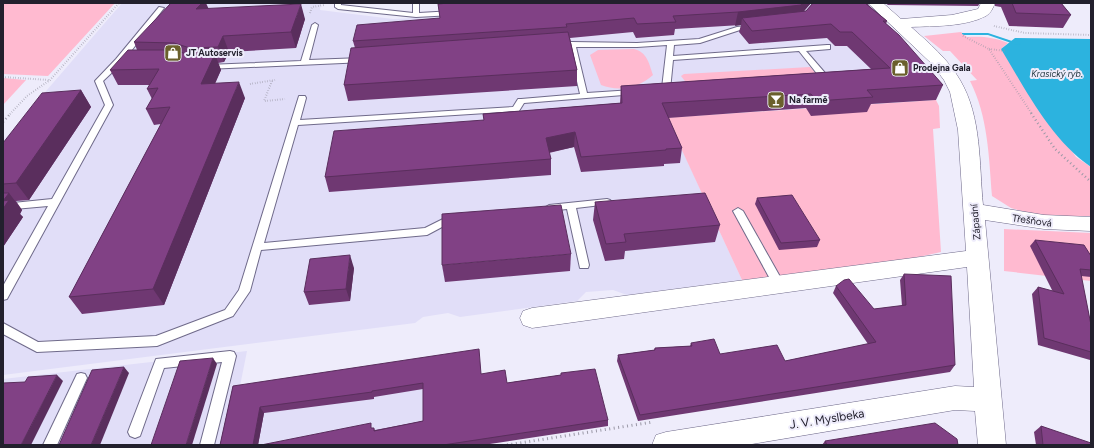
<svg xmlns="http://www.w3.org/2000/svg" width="1094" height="448" font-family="Figtree,sans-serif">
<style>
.built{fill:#e1def8}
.green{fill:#ffbad0}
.water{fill:#2cb3df}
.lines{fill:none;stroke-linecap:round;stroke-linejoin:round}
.stream{fill:#2cb3df;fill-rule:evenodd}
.lane-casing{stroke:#6f6a8a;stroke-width:2}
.street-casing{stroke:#6f6a8a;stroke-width:1}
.path-far2{stroke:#9a98a6;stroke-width:2;stroke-dasharray:0.5 2;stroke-linecap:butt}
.path-far1{stroke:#9a98a6;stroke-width:2.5;stroke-dasharray:1 3;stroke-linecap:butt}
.path{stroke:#9a98a6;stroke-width:3;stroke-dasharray:1 3.5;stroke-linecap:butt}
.lane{fill:#fff;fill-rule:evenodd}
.street{fill:#fff;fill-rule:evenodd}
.wall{fill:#6f3872}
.shaded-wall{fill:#5a2e5d}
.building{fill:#814185;stroke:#5a2e5d}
.labels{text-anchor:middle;stroke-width:4;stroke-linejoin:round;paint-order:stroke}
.far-poi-label{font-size:9px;font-weight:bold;fill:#22202d;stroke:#eeecfb;text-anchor:start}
.far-water-label{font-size:9px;font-style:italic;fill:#1d323b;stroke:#eeecfb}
.street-label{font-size:10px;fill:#22202d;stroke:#eeecfb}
.near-street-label{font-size:12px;fill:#22202d;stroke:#eeecfb}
</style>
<rect width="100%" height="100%" fill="#eeecfb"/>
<g class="built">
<polygon points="122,3 321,4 320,10 393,19 712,3 846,3 902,60 936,100 646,119 680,145 742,280 627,295 613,290 586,292 577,301 460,317 448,313 423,317 415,323 3,375 3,141"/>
<polygon points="247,351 239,391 479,356 482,377 457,445 3,445 3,379"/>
</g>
<g class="green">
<polygon points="3,3 115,3 48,76 3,74"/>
<path d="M961 32 967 37C981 36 994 37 1008 43L1001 49 1076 157 1091 167V216H1040L1011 208 992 196C989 157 988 116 970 81L977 80 950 51H943L924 36Z"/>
<path d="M634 49C647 52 649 63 653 75 639 88 619 92 601 85L590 55 598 50Z"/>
<polygon points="810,67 820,77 688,85 681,76 684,74"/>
<polygon points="3,78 26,80 3,105"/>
<polygon points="936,100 939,106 940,128 933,129 941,252 874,267 742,280 680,146 646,119"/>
<polygon points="1004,229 1091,233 1091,281 1004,271"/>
</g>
<path class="water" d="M1015 38 1091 39V167C1050 139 1026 90 1001 49Z"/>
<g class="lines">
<polygon class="stream" points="962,33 988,33 1021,44 1017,45 988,35 964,35 962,34"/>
<defs>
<g id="lane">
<polygon points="335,3 341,3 341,5 413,13 413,3 419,3 419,13 453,11 456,13 453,15 416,17 338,9 335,7"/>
<polygon points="159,7 164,8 122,63 103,81 113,105 7,299 3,300 3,286 48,206 3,210 3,204 52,199 105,105 95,81 116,59"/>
<polygon points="315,23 318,25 309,60 362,58 365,58 365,62 207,69 203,67 207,65 301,61 312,25"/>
<path d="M754 25 757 27 756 28 740 30 700 43 674 45 673 56 827 45H830V49L806 51 832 81V85H826L799 51 673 60 670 90C667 94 658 94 655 90L662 88 667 45 637 47H576L587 93 633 90 637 92 636 94 524 103 519 111H516L298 125 264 243 425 228 451 215 454 214 459 217 457 219 427 235 261 250 250 291 233 316 157 346 37 352 3 334V323L38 342 156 336 225 310 239 290 299 96H305L306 98 300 120 513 107 518 99H521L580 94 569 47H555V43L572 42 637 43 699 39 737 27Z"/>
<polygon points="607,199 610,200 612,202 610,204 576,208 589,265 588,268 580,268 567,209 549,211 544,208 549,205"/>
<polygon points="738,208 743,211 783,282 784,285 783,288 775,288 733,211"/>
<polygon points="230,351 234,352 236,356 214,445 200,445 222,362 164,368 140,436 135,438 130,436 128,432 156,359"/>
<polygon points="81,373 85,374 87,378 57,445 43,445 77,374"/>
</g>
<path id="street" d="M868 3H883L901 19 952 15 978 9 981 3H995C993 8 991 13 986 16 965 27 934 26 911 27 929 43 948 59 960 80 982 117 979 165 983 205L1044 215 1091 217V231L1044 229 985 220 1006 445H978L975 411 955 410 746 445H652L656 435 666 432 955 386 974 387 967 267 532 328 523 325 520 318 523 311 532 308 966 251 958 130 950 92 944 80 931 63Z"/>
</defs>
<use href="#lane" class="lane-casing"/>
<use href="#street" class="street-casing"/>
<g class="path-far2">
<polyline points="310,13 312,7 324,5"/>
<polyline points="994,26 1025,33 1091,35"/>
<polyline points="963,36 989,49 1032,114"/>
<polyline points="989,49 1006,51"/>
<polyline points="3,77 49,80"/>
<polyline points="272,81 264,101 285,99"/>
<polyline points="250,84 275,80"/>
<polyline points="10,114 27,96 50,80 119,3"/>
</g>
<g class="path-far1">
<polyline points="1031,113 1055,149 1091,182"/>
<polyline points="3,122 11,113"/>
</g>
<polyline class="path" points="507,445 653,422"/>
<use href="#lane" class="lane"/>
<use href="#street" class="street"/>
</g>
<g class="wall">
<polygon points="438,3 811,3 804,11 806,11 813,3 869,3 868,5 887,21 886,24 943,85 936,100 871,104 867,112 811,116 806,108 668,118 682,148 680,163 664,164 664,166 581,172 574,147 549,153 551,159 551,175 329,192 325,177 484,120 483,114 620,103 621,86 871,69 847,46 835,46 827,38 749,44 739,32 741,25 675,29 674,35 636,38 633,32 570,38 577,70 577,86 348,101 344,85 355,48 353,41 440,18"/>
<polygon points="885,3 980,3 978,6 888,5"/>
<polygon points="995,3 1061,3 1071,15 1063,28 1009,26 1001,7 995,6"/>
<polygon points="209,9 305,19 296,48 229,52 224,62 218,63 221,70 215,84 245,98 164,305 82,314 69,297 161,124 154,125 146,109 152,99 147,89 150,85 118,85 110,70 137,50 134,42"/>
<polygon points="81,90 91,107 29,200 16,201 22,210 20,214 23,217 3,247 3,143"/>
<polygon points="757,198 820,240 817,247 779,250 755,204"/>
<polygon points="595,202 720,225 715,242 625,251 624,259 605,261 593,220"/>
<polygon points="1035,240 1091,256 1091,277 1081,276 1091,325 1091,358 1090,360 1038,345 1032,294 1038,287 1053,292 1030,246"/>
<polygon points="571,254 570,271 445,282 442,265"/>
<polygon points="354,268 350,301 309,305 304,292"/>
<polygon points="904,274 955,365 950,372 638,421 617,361 618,355 654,350 655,348 690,346 691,343 720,354 785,361 868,344 833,293 836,286 874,309 902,306 900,280"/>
<polygon points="561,373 608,420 608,426 483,445 261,445 373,428 375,430 423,421 423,389 374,397 374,399 264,413 258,445 220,445 233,386 482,374 507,383 561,375"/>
<polygon points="1041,426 1091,445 1036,445 1034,432"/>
<polygon points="825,441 958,445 822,445"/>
</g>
<g class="shaded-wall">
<polygon points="202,3 206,3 211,14 196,9"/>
<polygon points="803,3 811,3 797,19 742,18 741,25 735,26 738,12"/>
<polygon points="301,4 305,19 296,48 291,32"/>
<polygon points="223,36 229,52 224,62 218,47"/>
<polygon points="215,54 221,70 207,100 201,84"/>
<polygon points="239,82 245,98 164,305 153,289"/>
<polygon points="81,90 91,107 29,200 16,183"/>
<polygon points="575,132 574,147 546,153 546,138"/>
<polygon points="9,193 22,210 20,214 23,217 3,247 3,201"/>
<polygon points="350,255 354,268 350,301 346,289"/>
<polygon points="213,358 217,364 192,445 186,445"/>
<polygon points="124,367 129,373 100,445 91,445"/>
<polygon points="57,375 63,381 31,445 21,445"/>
<polygon points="260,407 264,413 258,445 253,445"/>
</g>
<g class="building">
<polygon points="171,3 202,3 196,9 301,4 291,32 223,36 218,47 190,48 174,43 134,42"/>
<polygon points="449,3 803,3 801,5 738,12 673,16 676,22 637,24 634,18 566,24 567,27 353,41 357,25 440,18 438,4"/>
<polygon points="813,3 865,3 887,21 883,21 899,35 943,85 867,90 873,97 817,101 811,94 662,103 682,148 666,149 666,150 581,157 575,132 546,138 551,159 325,177 334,131 484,120 483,114 622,103 621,86 890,68 852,32 840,32 831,24 752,31 742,18 806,11"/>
<polygon points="1012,3 1061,3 1071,15 1016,13"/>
<polygon points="568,32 577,70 344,85 351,48"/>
<polygon points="128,50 173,50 190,55 215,54 201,84 239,82 153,289 69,297 170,107 146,109 158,88 147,89 159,69 110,70"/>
<polygon points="81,90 16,183 3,184 3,143 42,93"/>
<polygon points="3,193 9,193 3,201 9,200 3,209"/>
<polygon points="705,193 720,225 624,234 626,242 606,244 595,202"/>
<polygon points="792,195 820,240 781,243 757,198"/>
<polygon points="561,205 571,254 442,265 442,214"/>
<polygon points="1035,240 1084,245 1091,256 1091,270 1080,269 1091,325 1091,352 1044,338 1038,287 1064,294"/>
<polygon points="350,255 346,289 304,292 310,259"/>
<polygon points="904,274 951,276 955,365 640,415 618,355 655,350 655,348 692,346 691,343 714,339 720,354 777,345 785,361 876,342 836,286 844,280 849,279 874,309 906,305"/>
<polygon points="479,349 481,374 505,370 507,383 561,375 561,373 595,369 608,420 443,445 261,445 371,423 371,428 374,428 374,431 423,421 423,383 372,391 372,392 260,407 253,445 220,445 233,386"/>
<polygon points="213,358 186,445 151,445 180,361"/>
<polygon points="124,367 91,445 59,445 92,370"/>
<polygon points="57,375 21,445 3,445 3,383 25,382 28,377"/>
<polygon points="935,423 957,439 958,445 827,445 825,441"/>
<polygon points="1041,426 1091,443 1091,445 1043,445"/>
</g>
<defs>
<symbol id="shop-square" viewBox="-11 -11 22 22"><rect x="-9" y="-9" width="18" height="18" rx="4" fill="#6a602c" stroke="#eeecfb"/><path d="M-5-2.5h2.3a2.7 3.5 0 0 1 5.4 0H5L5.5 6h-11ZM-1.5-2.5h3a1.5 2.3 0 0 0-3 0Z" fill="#fff"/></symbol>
<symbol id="bar-square" viewBox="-11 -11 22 22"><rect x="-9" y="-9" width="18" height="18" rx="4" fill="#6a602c" stroke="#eeecfb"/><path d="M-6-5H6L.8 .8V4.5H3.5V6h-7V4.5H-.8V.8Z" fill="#fff"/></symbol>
</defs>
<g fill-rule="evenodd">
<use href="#shop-square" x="163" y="43" width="20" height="20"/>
<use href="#shop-square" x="890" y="58" width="20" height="20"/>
<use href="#bar-square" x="766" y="90" width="20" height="20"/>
</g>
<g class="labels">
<g class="far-poi-label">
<text x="186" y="56">JT Autoservis</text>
<text x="913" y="71">Prodejna Gala</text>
<text x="789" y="103">Na farmě</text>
</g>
<g class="far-water-label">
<text x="1057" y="77">Krasický ryb.</text>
</g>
<g class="street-label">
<text transform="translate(1032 220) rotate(8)" y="4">Třešňová</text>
<text transform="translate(975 222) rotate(-95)" y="4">Západní</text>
</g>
<g class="near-street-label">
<text transform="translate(827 419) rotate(-9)" y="4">J. V. Myslbeka</text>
</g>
</g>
<rect width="1094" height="448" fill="none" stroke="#22202d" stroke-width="8"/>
</svg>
